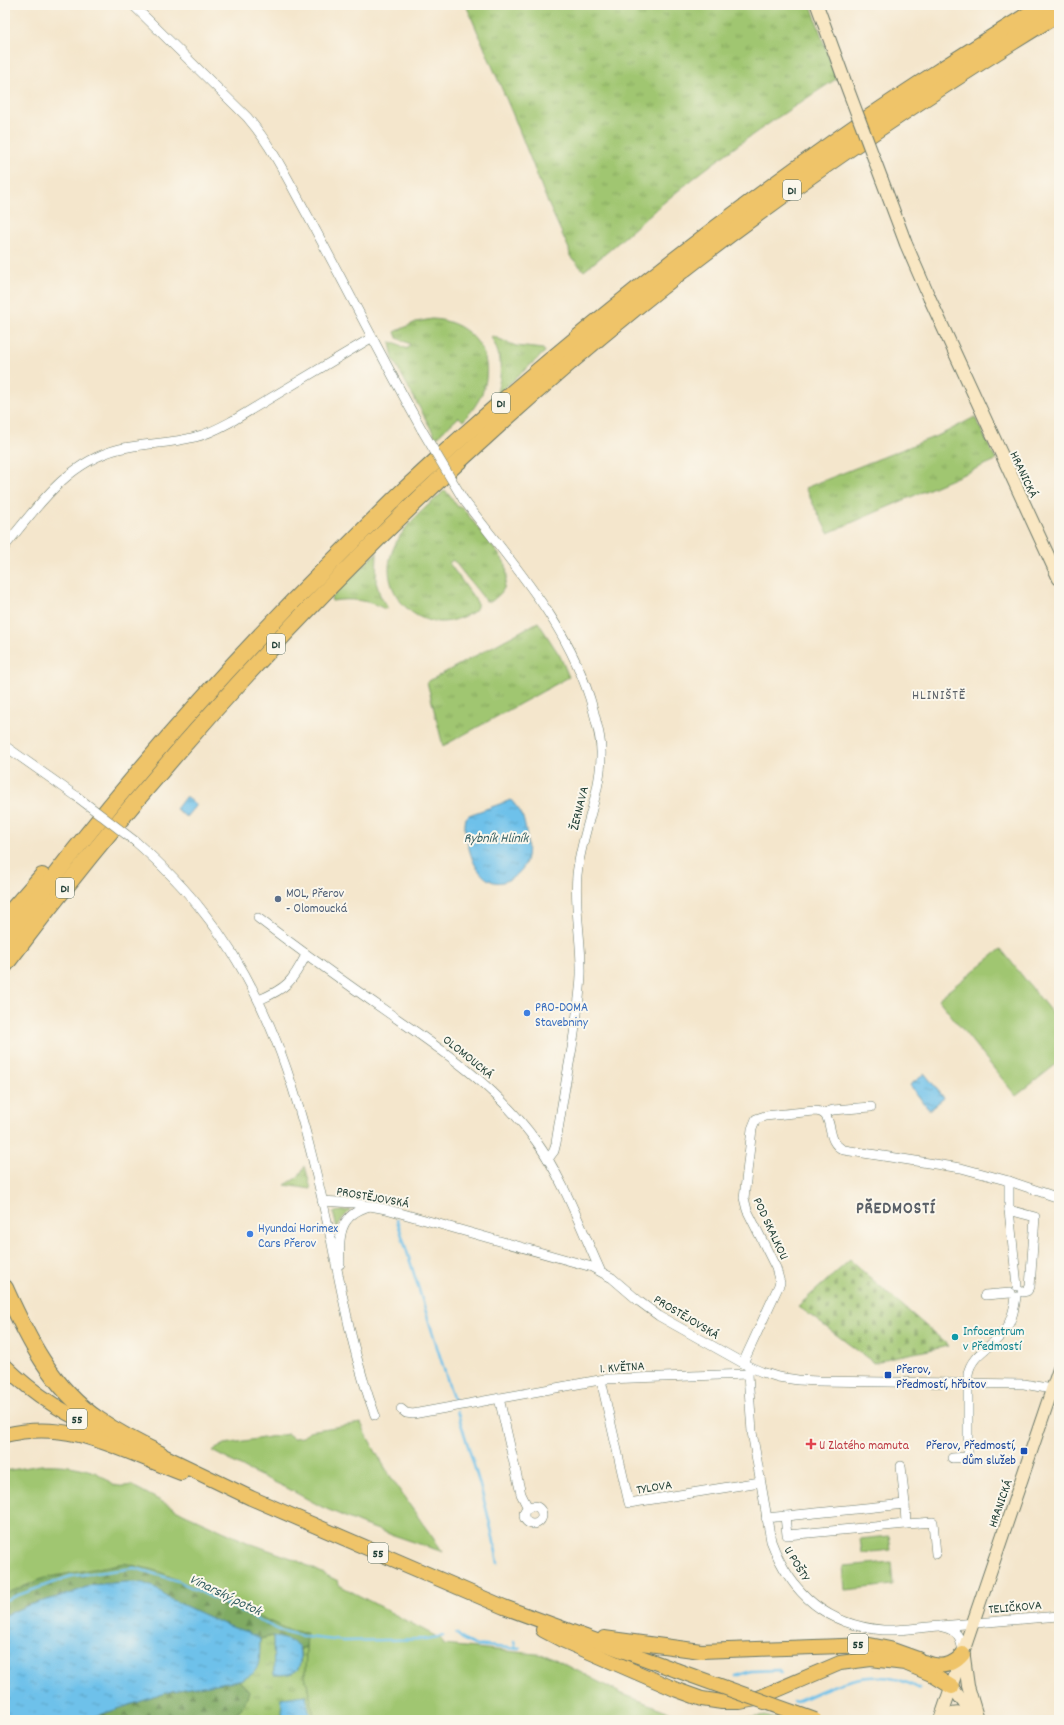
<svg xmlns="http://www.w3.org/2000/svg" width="1064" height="1725" font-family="Dekko,sans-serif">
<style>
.grass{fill:url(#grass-tufts);stroke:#608252}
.forest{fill:url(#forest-firs);stroke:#50744c}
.cemetery{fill:url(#cemetery-stones);stroke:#608252}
.green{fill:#a0c671;stroke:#608252}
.water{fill:url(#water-ripples);stroke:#467f8f}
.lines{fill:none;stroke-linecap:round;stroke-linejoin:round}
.stream{stroke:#6ec1ea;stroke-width:2.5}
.street-casing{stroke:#6a7869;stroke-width:10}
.secondary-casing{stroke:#6a7869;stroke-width:14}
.primary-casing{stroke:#6a7869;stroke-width:16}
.highway-casing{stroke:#6a7869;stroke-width:18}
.street{stroke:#fff;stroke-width:9}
.secondary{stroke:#f9e7c3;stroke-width:12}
.primary{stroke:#efc469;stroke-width:14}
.highway{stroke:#efc469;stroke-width:16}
.street-bridge-casing{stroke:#6a7869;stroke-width:10;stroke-linecap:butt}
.secondary-bridge-casing{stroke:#6a7869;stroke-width:14;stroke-linecap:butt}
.primary-bridge-casing{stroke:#6a7869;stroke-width:16;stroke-linecap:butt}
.street-bridge{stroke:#fff;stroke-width:9}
.secondary-bridge{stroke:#f9e7c3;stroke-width:12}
.primary-bridge{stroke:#efc469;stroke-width:14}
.service-dot{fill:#5c6f8a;stroke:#fbf7ec;stroke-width:1.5}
.shop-dot{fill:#3f7fe0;stroke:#fbf7ec;stroke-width:1.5}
.culture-dot{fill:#0f9aa8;stroke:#fbf7ec;stroke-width:1.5}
.transit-dot{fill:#1a4fb4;stroke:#fbf7ec;stroke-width:1.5}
.health-dot{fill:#e0444e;stroke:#fbf7ec;stroke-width:1.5}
.labels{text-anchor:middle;stroke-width:4;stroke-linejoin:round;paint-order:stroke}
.shield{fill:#fbf7ec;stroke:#61756b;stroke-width:1}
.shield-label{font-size:12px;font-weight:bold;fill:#1f3d34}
.street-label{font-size:13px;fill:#1f3d34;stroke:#fbf7ec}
.service-label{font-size:13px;fill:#4e5e75;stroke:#fbf7ec;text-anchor:start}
.shop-label{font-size:13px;fill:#366cbe;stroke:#fbf7ec;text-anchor:start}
.culture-label{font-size:13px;fill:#0d838f;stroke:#fbf7ec;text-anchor:start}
.transit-label{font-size:13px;fill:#164399;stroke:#fbf7ec;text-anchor:start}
.health-label{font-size:13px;fill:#be3a42;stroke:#fbf7ec;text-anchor:start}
.neighbourhood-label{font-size:14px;letter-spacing:1px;fill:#5b6168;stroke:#fbf7ec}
.water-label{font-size:14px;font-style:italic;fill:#335e62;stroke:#fbf7ec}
.district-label{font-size:17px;font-weight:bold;letter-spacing:1px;fill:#5b6168;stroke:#fbf7ec}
</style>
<defs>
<pattern id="grass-tufts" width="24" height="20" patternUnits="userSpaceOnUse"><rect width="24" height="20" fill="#a0c671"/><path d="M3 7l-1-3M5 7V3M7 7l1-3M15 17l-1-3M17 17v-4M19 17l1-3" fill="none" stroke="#82a25e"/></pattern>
<pattern id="forest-firs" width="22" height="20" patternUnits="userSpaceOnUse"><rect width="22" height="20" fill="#80ab63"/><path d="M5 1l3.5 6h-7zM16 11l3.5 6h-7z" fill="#688c52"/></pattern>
<pattern id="cemetery-stones" width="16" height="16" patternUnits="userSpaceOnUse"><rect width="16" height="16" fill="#a0c671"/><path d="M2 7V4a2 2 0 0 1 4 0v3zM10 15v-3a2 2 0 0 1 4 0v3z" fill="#82a25e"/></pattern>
<pattern id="water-ripples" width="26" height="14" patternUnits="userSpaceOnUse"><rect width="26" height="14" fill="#6ec1ea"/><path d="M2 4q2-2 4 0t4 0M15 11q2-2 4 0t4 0" fill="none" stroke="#5a9ebe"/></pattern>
</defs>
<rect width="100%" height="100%" fill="#fbf7ec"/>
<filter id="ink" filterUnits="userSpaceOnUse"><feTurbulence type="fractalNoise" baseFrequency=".025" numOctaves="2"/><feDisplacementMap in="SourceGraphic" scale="8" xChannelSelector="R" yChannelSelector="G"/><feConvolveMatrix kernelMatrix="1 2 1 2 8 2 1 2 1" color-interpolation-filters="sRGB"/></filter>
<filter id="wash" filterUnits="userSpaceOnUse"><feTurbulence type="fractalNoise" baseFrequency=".012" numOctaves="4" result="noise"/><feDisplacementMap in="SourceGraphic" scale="16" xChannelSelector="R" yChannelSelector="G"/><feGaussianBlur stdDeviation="0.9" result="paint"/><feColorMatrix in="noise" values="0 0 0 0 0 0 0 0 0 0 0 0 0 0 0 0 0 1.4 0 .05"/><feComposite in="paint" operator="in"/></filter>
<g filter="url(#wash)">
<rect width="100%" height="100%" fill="#f4e6cc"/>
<g class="grass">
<path d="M466 5H811L836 79C784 113 732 147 684 186 649 213 619 244 584 271L570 256 569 249 548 203 514 117Z"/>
<path d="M432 319C464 320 491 345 486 379 484 395 474 409 463 421L459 417 436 438 393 359 390 342 396 343 407 349 410 344 397 338 395 332 416 322Z"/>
<path d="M492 336 516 346 543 349 545 352 499 393 497 391C503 372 501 354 491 337Z"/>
<polygon points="975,417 996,460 828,533 805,488 944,433"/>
<path d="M445 490 458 507H462L503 560 506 565 507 576 504 588 501 593 492 601H486L453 560 449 563 477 602C479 612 469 614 462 617 421 637 377 593 392 552 401 526 426 508 445 490Z"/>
<path d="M377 552 376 582 380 595 387 608 385 609C368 600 351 598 332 601L331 598Z"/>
<polygon points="538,622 560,656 569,677 443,746 427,682"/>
<polygon points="305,1166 311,1189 285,1185 298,1177"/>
<polygon points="351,1210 342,1219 337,1228 333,1212"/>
<path d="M273 1636 274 1675C295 1674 303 1673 300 1649L306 1647 305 1675 315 1720H230L243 1706 249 1692 239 1680C262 1674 259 1658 260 1639Z"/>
</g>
<g class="forest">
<polygon points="124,1563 158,1571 289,1630 307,1633 306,1647 300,1649 296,1645 273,1636 260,1639 247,1632 228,1626 166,1597 158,1589 143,1583 126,1582 91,1585 72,1593 29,1605 5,1615 5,1594 44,1578"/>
<polygon points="239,1680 249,1692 243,1706 230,1720 84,1720 172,1691"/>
</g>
<polygon class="cemetery" points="850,1260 859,1268 949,1346 889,1358 874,1363 798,1306"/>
<g class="green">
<polygon points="1001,949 1059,1022 1059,1062 1016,1096 938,999"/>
<path d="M361 1423C381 1468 415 1512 443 1552L364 1525 322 1507 287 1488 250 1471 212 1451 225 1444 288 1434 293 1438 303 1437 309 1431Z"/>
<path d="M41 1465C59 1464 77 1466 94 1472 110 1478 110 1490 131 1485L183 1513 249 1543 294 1559 338 1581 339 1585 441 1639 444 1645 547 1655 620 1693 682 1717 683 1720H315L305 1675 307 1633 289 1630 158 1571 124 1563 44 1578 5 1594V1471Z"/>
<polygon points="889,1536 891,1550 862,1553 860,1539"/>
<polygon points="891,1562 893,1585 845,1590 843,1566"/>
<polygon points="766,1716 778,1720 733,1720"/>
</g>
<g class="water">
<polygon points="186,796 196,805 186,817 176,809"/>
<path d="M511 800C515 805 520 810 522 815 526 826 530 850 526 861 524 869 517 875 510 879 490 891 475 870 470 852 467 840 463 830 466 818L469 815Z"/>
<polygon points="925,1074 944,1098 929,1110 910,1085"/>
<path d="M126 1582 143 1583 158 1589 166 1597 228 1626 247 1632 260 1639C259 1659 263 1674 239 1680L172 1691 84 1720H5V1615L29 1605 72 1593 91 1585Z"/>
<path d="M273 1636C279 1638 291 1640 297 1645 300 1648 300 1653 300 1657 301 1676 289 1674 274 1675Z"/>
<polygon points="306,1695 311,1720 283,1720 281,1698"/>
</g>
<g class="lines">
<g class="stream">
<polyline points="397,1220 454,1401"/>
<path d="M457 1411C473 1461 489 1511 498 1563"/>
<polyline points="5,1600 71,1576 135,1568 178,1581 279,1630 306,1637 343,1641 427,1639 443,1636"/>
<polyline points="456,1633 464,1640 474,1645 520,1649"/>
<polyline points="514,1641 516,1649"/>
<polyline points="736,1676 751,1671 779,1670 781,1673"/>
<path d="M793 1701 796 1702C839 1683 876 1663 920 1689"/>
</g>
</g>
</g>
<g filter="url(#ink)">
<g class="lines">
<defs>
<g id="street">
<path d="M133 5 247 117C273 147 290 184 309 218 347 288 383 360 422 430"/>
<path d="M463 499C513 565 571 627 593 709 597 725 602 741 601 757 600 797 581 835 577 875 574 908 582 942 581 975 580 1000 575 1024 572 1048 566 1079 561 1111 556 1143L554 1151 548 1159"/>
<path d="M5 546C37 507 67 462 119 449 144 443 170 444 195 437 209 434 221 427 234 420L371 338"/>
<polyline points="5,746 76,796"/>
<path d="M136 842C161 864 184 887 204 913 279 1007 306 1125 331 1239 343 1299 354 1359 375 1415"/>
<path d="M258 918C302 952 347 984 393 1016 445 1052 498 1088 536 1141 564 1180 580 1226 600 1270"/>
<path d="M259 1000C287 988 292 982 306 955"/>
<polyline points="824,1113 833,1110 871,1107"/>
<polyline points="1009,1181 1009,1210 1017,1286"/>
<polyline points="322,1201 354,1203 386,1209 592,1267 612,1278 640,1302 659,1316 750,1367 762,1372 778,1377 798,1380 818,1381 1024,1384 1052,1389"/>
<polyline points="1009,1210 1035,1217 1030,1287 1027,1291 1022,1292"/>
<path d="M340 1264C339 1236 338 1215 370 1206"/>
<polyline points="985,1295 1011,1293"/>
<path d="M743 1363 780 1283 776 1268 747 1210 744 1198 752 1129 756 1119 765 1116 814 1111C838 1111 822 1141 844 1150L961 1168 1009 1181 1059 1198"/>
<path d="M750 1367 748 1374 752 1432 771 1541C790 1592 826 1625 883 1630 902 1631 921 1627 940 1626 980 1623 1019 1619 1059 1616"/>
<polyline points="601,1380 629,1503 760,1482"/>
<polyline points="499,1398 521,1494 528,1508"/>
<polyline points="401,1409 406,1413 413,1414 605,1379 748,1374"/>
<path d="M952 1458 968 1457V1374C971 1355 990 1348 1002 1334 1011 1324 1014 1311 1016 1297"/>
<polyline points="901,1466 905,1504"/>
<circle cx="533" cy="1515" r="9"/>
<polyline points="785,1516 787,1535 906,1524"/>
<polyline points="766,1518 905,1504 906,1524 933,1522 936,1554"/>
<path d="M943 1627C957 1630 961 1638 963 1652"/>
</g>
<g id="secondary">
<polyline points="817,5 844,79"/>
<polyline points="882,180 906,244 929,297 1059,579"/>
<polyline points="964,1657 968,1686 978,1720"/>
<polyline points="952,1687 973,1715"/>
<polyline points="940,1720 1059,1369"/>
<path d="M941 1720C952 1711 963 1711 973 1720"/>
</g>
<g id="primary">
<path d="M5 1366C36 1397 71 1418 112 1434"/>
<path d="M5 1435C70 1418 122 1451 181 1473"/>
<polyline points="149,1449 251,1498 504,1607 676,1670"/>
<polyline points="543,1630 562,1640 677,1690 702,1699 722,1702 740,1702 756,1699 840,1663 871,1659 905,1663 931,1674 952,1687"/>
<polyline points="604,1638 701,1651 870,1645 890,1649 918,1659"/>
<path d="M924 1662C939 1668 952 1667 963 1654"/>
</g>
<g id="highway">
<polyline points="5,918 42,876"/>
<path d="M5 941C105 806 214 679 333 561 356 538 379 514 403 491 537 366 681 250 831 144 900 95 972 50 1044 5"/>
<path d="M5 965C188 723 399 500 635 308 768 200 912 103 1059 13"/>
<path d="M5 1288C27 1337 52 1389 99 1420 118 1433 139 1444 160 1454"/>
</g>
</defs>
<use href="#street" class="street-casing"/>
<use href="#secondary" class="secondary-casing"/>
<use href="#primary" class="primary-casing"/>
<use href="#highway" class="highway-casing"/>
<use href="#street" class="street"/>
<use href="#secondary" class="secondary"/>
<use href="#primary" class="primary"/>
<use href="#highway" class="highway"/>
<defs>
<g id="street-bridge">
<polyline points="422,430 463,499"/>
<polyline points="76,796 136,842"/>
</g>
<polyline id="secondary-bridge" points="844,79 882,180"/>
<polyline id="primary-bridge" points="676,1670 815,1720"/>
</defs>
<use href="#street-bridge" class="street-bridge-casing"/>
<use href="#secondary-bridge" class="secondary-bridge-casing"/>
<use href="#primary-bridge" class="primary-bridge-casing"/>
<use href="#street-bridge" class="street-bridge"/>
<use href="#secondary-bridge" class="secondary-bridge"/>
<use href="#primary-bridge" class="primary-bridge"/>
</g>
</g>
<circle class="service-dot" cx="278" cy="899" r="4"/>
<g class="shop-dot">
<circle cx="527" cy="1013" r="4"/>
<circle cx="250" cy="1234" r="4"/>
</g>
<circle class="culture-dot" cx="955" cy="1337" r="4"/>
<g class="transit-dot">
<rect x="884" y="1371" width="8" height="8" rx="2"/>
<rect x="1020" y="1447" width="8" height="8" rx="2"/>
</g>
<path class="health-dot" d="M809 1438h4v4h4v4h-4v4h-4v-4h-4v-4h4z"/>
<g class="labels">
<g class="shield">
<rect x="783" y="180" width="18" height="20" rx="3"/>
<rect x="492" y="393" width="18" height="20" rx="3"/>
<rect x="267" y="634" width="18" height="20" rx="3"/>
<rect x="56" y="878" width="18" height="20" rx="3"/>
<rect x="67" y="1409" width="20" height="20" rx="3"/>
<rect x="368" y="1543" width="20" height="20" rx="3"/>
<rect x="848" y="1634" width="20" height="20" rx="3"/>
</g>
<g class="shield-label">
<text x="792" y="194">D1</text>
<text x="501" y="407">D1</text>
<text x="276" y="648">D1</text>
<text x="65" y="892">D1</text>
<text x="77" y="1423">55</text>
<text x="378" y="1557">55</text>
<text x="858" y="1648">55</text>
</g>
<g class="street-label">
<text transform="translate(1025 474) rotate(65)" y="5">HRANICKÁ</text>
<text transform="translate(578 808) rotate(-76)" y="5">ŽERNAVA</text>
<text transform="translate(469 1056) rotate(39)" y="5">OLOMOUCKÁ</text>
<text transform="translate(373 1196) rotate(10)" y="5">PROSTĚJOVSKÁ</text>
<text transform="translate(772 1228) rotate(65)" y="5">POD SKALKOU</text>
<text transform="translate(687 1316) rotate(31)" y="5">PROSTĚJOVSKÁ</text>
<text transform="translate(622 1366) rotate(-4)" y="5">1. KVĚTNA</text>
<text transform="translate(654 1486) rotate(-9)" y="5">TYLOVA</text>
<text transform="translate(999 1503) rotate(-71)" y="5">HRANICKÁ</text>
<text transform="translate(798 1563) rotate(59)" y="5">U POŠTY</text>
<text transform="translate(1015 1606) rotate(-5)" y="5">TELIČKOVA</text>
</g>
<g class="service-label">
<text x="286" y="897">MOL, Přerov<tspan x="286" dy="15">- Olomoucká</tspan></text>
</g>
<g class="shop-label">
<text x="535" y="1011">PRO-DOMA<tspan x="535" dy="15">Stavebniny</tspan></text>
<text x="258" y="1232">Hyundai Horimex<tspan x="258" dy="15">Cars Přerov</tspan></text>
</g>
<g class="culture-label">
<text x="963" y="1335">Infocentrum<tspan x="963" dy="15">v Předmostí</tspan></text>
</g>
<g class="transit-label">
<text x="896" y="1373">Přerov,<tspan x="896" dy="15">Předmostí, hřbitov</tspan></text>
<text x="1016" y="1449" text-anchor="end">Přerov, Předmostí,<tspan x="1016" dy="15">dům služeb</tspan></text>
</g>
<g class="health-label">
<text x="819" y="1449">U Zlatého mamuta</text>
</g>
<g class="neighbourhood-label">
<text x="939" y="699">HLINIŠTĚ</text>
</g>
<g class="water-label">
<text x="496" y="842">Rybník Hliník</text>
<text transform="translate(226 1594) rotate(26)" y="5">Vinarský potok</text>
</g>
<g class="district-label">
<text x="896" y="1213">PŘEDMOSTÍ</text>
</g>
</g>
<rect width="1064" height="1725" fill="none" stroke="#fbf7ec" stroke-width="20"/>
</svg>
